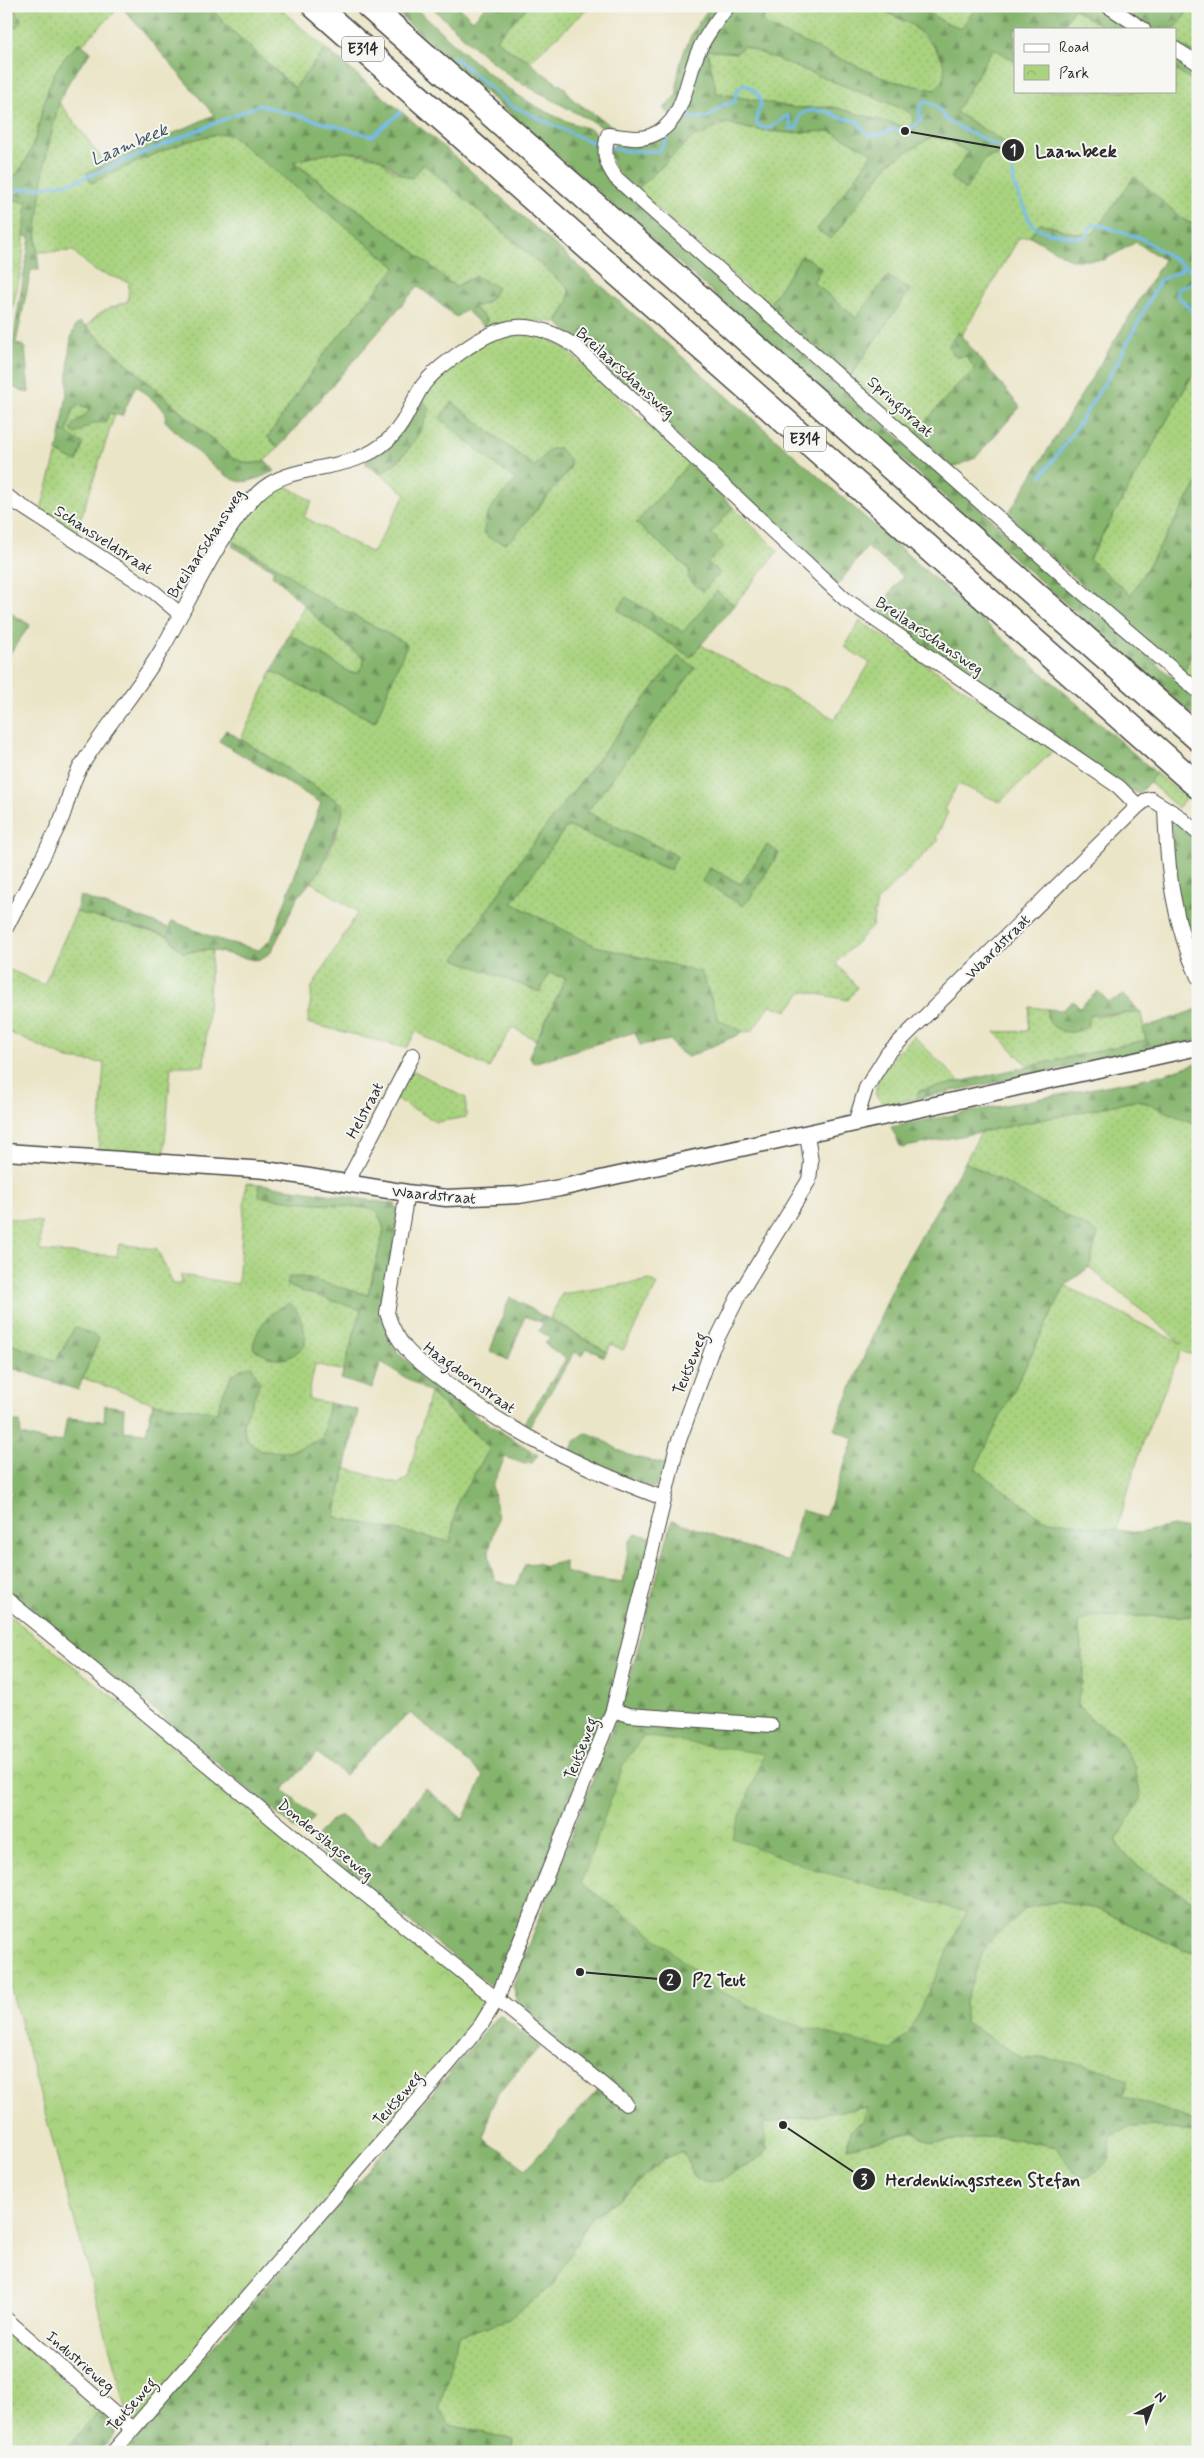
<svg xmlns="http://www.w3.org/2000/svg" width="1204" height="2458" font-family="Mynerve,sans-serif">
<style>
.grass{fill:url(#grass-dots);stroke:#6a7f55;fill-rule:evenodd}
.forest{fill:url(#forest-firs);stroke:#58704c;fill-rule:evenodd}
.park{fill:url(#park-crowns);stroke:#6a7f55}
.lines{fill:none;stroke-linecap:round;stroke-linejoin:round}
.stream{stroke:#75bbec;stroke-width:3}
.minor-casing{stroke:#484743;stroke-width:16}
.tertiary-casing{stroke:#484743;stroke-width:19}
.motorway-casing{stroke:#484743;stroke-width:28}
.minor{stroke:#fff;stroke-width:14}
.tertiary{stroke:#fff;stroke-width:16}
.motorway{stroke:#fff;stroke-width:25}
.labels{text-anchor:middle;stroke-width:4;stroke-linejoin:round;paint-order:stroke}
.shield{fill:#f6f6f2;stroke:#686867;stroke-width:1}
.shield-label{font-size:15px;font-weight:bold;fill:#2b2b2b}
.street-label{font-size:16px;fill:#2b2b2b;stroke:#f6f6f2}
.water-label{font-size:18px;font-style:italic;fill:#415665;stroke:#f6f6f2}
.leader{fill:none;stroke:#2b2b2b;stroke-width:2}
.callout-dot{fill:#2b2b2b;stroke:#f6f6f2;stroke-width:2}
.mark-label{font-size:15px;text-anchor:middle;font-weight:bold;fill:#fff}
.callout-label{font-size:18px;text-anchor:middle;font-weight:bold;fill:#2b2b2b;stroke:#f6f6f2;stroke-width:4;stroke-linejoin:round;paint-order:stroke}
</style>
<defs>
<pattern id="grass-dots" width="8" height="8" patternUnits="userSpaceOnUse" patternTransform="scale(1.25)"><rect width="8" height="8" fill="#a9d37f"/><path d="M2 2h.1M6 6h.1" fill="none" stroke="#92b56e" stroke-width="1.8" stroke-linecap="round"/></pattern>
<pattern id="forest-firs" width="22" height="20" patternUnits="userSpaceOnUse" patternTransform="scale(1.25)"><rect width="22" height="20" fill="#86b56e"/><path d="M5 1l3.5 6h-7zM16 11l3.5 6h-7z" fill="#6e935b"/></pattern>
<pattern id="park-crowns" width="20" height="18" patternUnits="userSpaceOnUse" patternTransform="scale(1.25)"><rect width="20" height="18" fill="#a9d37f"/><path d="M2 6a3 3 0 1 1 6 0M12 15a3 3 0 1 1 6 0" fill="none" stroke="#92b56e"/></pattern>
</defs>
<rect width="100%" height="100%" fill="#f6f6f2"/>
<filter id="ink" filterUnits="userSpaceOnUse"><feTurbulence type="fractalNoise" baseFrequency=".02" numOctaves="2"/><feDisplacementMap in="SourceGraphic" scale="10" xChannelSelector="R" yChannelSelector="G"/><feConvolveMatrix kernelMatrix="1 2 1 2 8 2 1 2 1" color-interpolation-filters="sRGB"/></filter>
<filter id="wash" filterUnits="userSpaceOnUse"><feTurbulence type="fractalNoise" baseFrequency=".0096" numOctaves="4" result="noise"/><feDisplacementMap in="SourceGraphic" scale="20" xChannelSelector="R" yChannelSelector="G"/><feGaussianBlur stdDeviation="1.12" result="paint"/><feColorMatrix in="noise" values="0 0 0 0 0 0 0 0 0 0 0 0 0 0 0 0 0 1.4 0 .05"/><feComposite in="paint" operator="in"/></filter>
<g filter="url(#wash)">
<rect width="100%" height="100%" fill="#ebe5c8"/>
<g class="grass">
<path d="M12 6H121L82 45 79 42C72 51 62 59 57 69 36 106 43 155 6 184V29L10 32 21 19Z"/>
<polygon points="209,6 277,6 326,49 295,88 225,24"/>
<polygon points="528,6 591,6 530,61 509,50 496,39"/>
<polygon points="770,6 874,6 912,25 934,47 945,63 946,75 941,84 934,90 888,80 769,27 763,21 765,12"/>
<polygon points="915,6 976,6 962,29 946,23"/>
<polygon points="1073,8 1107,29 1062,29"/>
<polygon points="1190,8 1198,12 1198,55 1175,42 1175,29"/>
<polygon points="743,46 906,110 912,115 914,124 908,128 833,107 795,108 717,93 707,50 737,53"/>
<polygon points="993,47 1015,61 1015,91 1175,91 1175,70 1198,83 1198,227 1184,220 1134,177 1093,235 1077,234 1040,223 1030,236 1019,238 962,335 959,332 950,344 952,352 957,357 966,356 976,369 958,384 914,435 848,379 910,290 888,276 857,319 813,282 768,306 633,187 653,175 695,135 728,123 750,129 789,133 830,131 873,153 817,230 831,239 890,162 932,137 947,140 968,152 965,189 986,158 1013,151 1010,146 955,112"/>
<path d="M59 102 106 164 87 173 91 183C121 170 201 128 231 135L396 267 321 358 268 437 278 448C263 464 256 467 234 459L86 326 103 311 128 301 129 282 95 271 73 251 37 252C35 204 47 149 59 102Z"/>
<polygon points="342,151 379,158 396,173 424,164 569,289 569,300 557,322 526,320 483,326 488,320 473,307 487,303 467,280 455,287 412,250 293,161"/>
<polygon points="16,200 27,202 22,266 6,338 6,201"/>
<path d="M531 331 561 345 689 463 636 523 689 569 720 573 708 563 711 533 733 507 778 551 734 605 716 592 683 633 626 598 619 611 691 657 701 645 835 719 870 663 845 647 860 621 1055 749 1000 802 958 784 944 809 948 812 936 838 939 840 877 901 872 927 836 963 857 987 848 1000 803 991 787 1011 770 1005 752 1031 744 1032 719 1020 701 972 595 946 511 903 567 826 670 870 676 855 586 812 695 668 678 656 524 855 455 959 540 992 549 973 566 978 536 1040 512 1027 489 1068 427 1038 417 1031 406 1048 308 1023 312 987 358 912 311 882C328 862 340 830 343 805L241 739 272 671 375 722 407 644 310 592 287 573 231 540C244 519 258 491 283 484L312 501 304 517 372 553 406 494 380 474 401 459 420 397 441 372 495 336ZM452 402 535 467 570 469 513 538 505 543 484 521 492 507 516 480 470 444 441 418ZM767 845 779 853 749 900 743 905 710 868 741 884Z"/>
<polygon points="1198,365 1198,482 1131,596 1089,559"/>
<polygon points="78,405 90,408 88,413 78,420 89,426 109,413 115,414 75,536 40,513 57,452 77,462 83,444 67,433 70,414"/>
<polygon points="304,606 335,635 364,659 363,665 358,673 351,673 289,634"/>
<polygon points="1198,642 1198,685 1183,672"/>
<polygon points="1156,773 1186,798 1178,808 1149,782"/>
<polygon points="76,912 169,936 175,945 184,952 212,950 204,1066 171,1066 164,1156 98,1152 104,1063 68,1059 6,1031 6,968 44,985"/>
<polygon points="1030,1007 1047,1009 1047,1018 1141,1013 1146,1040 1029,1067 995,1032 1028,1031"/>
<path d="M914 1036 960 1082 919 1091V1098L885 1105 876 1096C873 1072 899 1052 914 1036Z"/>
<polygon points="410,1069 466,1098 466,1117 437,1122 394,1098"/>
<polygon points="1139,1100 1198,1125 1198,1357 1181,1351 1144,1439 1116,1530 1043,1519 974,1470 1065,1286 1182,1344 1089,1267 1098,1233 965,1162 981,1132"/>
<polygon points="246,1183 260,1184 260,1197 373,1209 379,1214 384,1230 368,1295 302,1277 293,1288 361,1309 344,1371 315,1364 308,1399 329,1403 322,1439 289,1452 261,1451 246,1438 243,1424 249,1408 232,1374 217,1412 153,1403 83,1378 99,1338 75,1327 56,1361 6,1342 6,1218 41,1222 40,1251 117,1256 119,1244 157,1249 173,1284 181,1284 181,1275 238,1284"/>
<polygon points="651,1280 657,1285 623,1350 611,1344 607,1352 550,1318 562,1294"/>
<polygon points="430,1393 491,1449 458,1501 450,1542 334,1517 345,1468 398,1484 408,1478"/>
<path d="M1092 1616H1198V1903C1175 1892 1127 1863 1116 1841L1141 1799 1115 1734 1093 1721 1077 1704 1084 1671 1078 1622Z"/>
<polygon points="1060,1901 1097,1909 1185,1951 1198,1951 1198,2124 1179,2115 1122,2096 1045,2058 1023,2059 965,2022 964,2001 986,1944 1026,1908"/>
<polygon points="868,2107 864,2120 850,2130 847,2148 914,2132 933,2143 1000,2136 1057,2147 1065,2159 1109,2152 1111,2137 1129,2127 1153,2126 1198,2133 1198,2452 513,2452 514,2440 450,2425 439,2410 457,2336 509,2319 579,2236 591,2217 617,2201 664,2159 683,2151 695,2178 708,2183 722,2180 767,2148 762,2124"/>
<polygon points="6,2329 99,2411 63,2452 6,2452"/>
</g>
<g class="forest">
<polygon points="6,6 12,6 21,18 19,24 10,32 6,29"/>
<path d="M121 6H209L225 24 294 88 326 49 440 144 1156 773 1139 794 1126 788 874 615 903 576 867 547 836 587 557 322 569 300V289L424 164 412 178C395 175 394 166 380 159 355 146 319 154 293 162L412 250 455 287 475 276 497 287C492 301 487 303 473 307L488 321 483 326 466 310 456 317 418 286 278 448 268 437 321 358 396 267 230 135C201 128 122 170 91 183L86 173 214 115Z"/>
<path d="M390 6H413C466 54 519 110 590 129L596 133 600 160 808 358 1198 700V720L442 54Z"/>
<polygon points="431,6 458,6 473,20 486,6 528,6 496,39 509,50 530,61 541,72 565,88 572,99 616,129 613,133 514,79 475,48"/>
<path d="M711 6H770L765 12 763 21 769 27 888 80 934 90C960 70 932 40 912 25 901 18 886 12 874 6H915L946 23 962 28 976 6H1198V12L1190 8 1175 29H1107L1073 8 1062 29H1015V61L993 48 956 112 1010 146 1013 151C1004 156 993 153 986 158L965 190 951 178 968 152 947 140 932 137 890 162 831 239 817 230 873 153 830 131 789 133 750 129 728 123 718 124 702 136 695 135 640 187H633L615 170 609 153 613 146 675 118 663 109 677 95C676 62 690 31 711 6ZM743 46 906 110 912 115 913 124 908 128 833 107 795 108 717 93 707 50 737 53Z"/>
<path d="M79 42 91 52 71 78 59 102 45 160 36 238 39 270H31L16 343 25 347 29 393 6 385 30 237 24 236 27 202 16 200 6 201V184C43 156 36 106 57 69 62 59 72 51 79 42Z"/>
<polygon points="1175,42 1198,55 1198,83 1175,70"/>
<polygon points="1134,177 1184,220 1198,227 1198,365 1089,559 1131,595 1198,482 1198,642 1183,672 1006,518 1164,260 1136,242 1104,260 1071,260 1030,236 1040,223 1077,234 1093,234"/>
<polygon points="802,255 822,268 813,282 856,318 888,276 910,290 848,379 768,306"/>
<path d="M80 322 234 459 249 464 266 461 275 471C264 475 250 484 238 481 219 476 181 436 165 421L166 412 136 385 122 416 109 413 105 423H93L76 434 71 430C75 419 86 419 90 408L78 405 73 409 67 433 83 444 77 462 57 452C61 432 64 413 67 393 69 380 66 327 80 322Z"/>
<polygon points="958,332 1020,407 975,458 950,469 914,435 958,384 975,369 966,356 957,357 951,352 949,344"/>
<path d="M420 397 430 409C416 442 410 453 380 474L365 463 386 448Z"/>
<path d="M452 402 534 467 550 449 559 448 570 460V468L513 538 505 543 491 539 484 533C484 510 502 496 516 480L470 444 440 418Z"/>
<polygon points="689,463 733,507 711,533 724,547 708,563 720,573 703,591 689,580 689,569 636,523"/>
<path d="M234 542 287 573 310 592 407 644 375 722 272 671 289 634 351 673H358L363 666 364 659C344 642 324 625 306 607 294 596 285 585 272 575L274 570 232 546Z"/>
<polygon points="717,591 734,605 691,657 618,610 626,597 683,632"/>
<polygon points="6,610 30,625 6,659"/>
<polygon points="678,656 695,668 587,812 677,856 670,870 567,826 512,903 595,946 701,972 719,1020 744,1032 688,1057 676,1049 671,1040 640,1045 635,1032 533,1063 529,1056 566,978 549,973 540,992 455,959 524,855"/>
<polygon points="226,730 344,805 341,820 319,872 298,897 271,952 261,959 254,960 207,949 184,952 175,945 169,936 76,912 80,896 169,928 172,921 220,940 259,950 272,938 321,803 219,741"/>
<polygon points="1171,816 1198,841 1198,962 1177,908"/>
<polygon points="767,845 779,853 749,900 743,906 702,881 710,868 741,884"/>
<path d="M1098 991 1109 1002 1124 995 1141 1013 1091 1014 1087 1027C1074 1035 1059 1034 1049 1022L1047 1009 1062 1010 1073 1001 1080 1007Z"/>
<polygon points="1198,1009 1198,1040 919,1098 917,1095 919,1091 1146,1040 1143,1028"/>
<polygon points="1198,1063 1198,1125 1139,1100 901,1148 891,1127 1157,1076"/>
<path d="M965 1162 1098 1233 1089 1267 1065 1286 975 1469 1043 1519 1138 1533 1172 1526 1198 1531V1616H1092L1078 1622 1084 1671 1077 1704 1093 1721 1115 1734 1135 1765 1141 1799 1116 1841C1126 1863 1175 1892 1198 1903V1951H1186L1097 1909 1060 1901 1026 1908 986 1944 965 2001V2022L1023 2059 1045 2058 1094 2067 1127 2080 1123 2096 1179 2115 1198 2124V2133L1153 2126 1129 2127 1111 2137 1109 2152 1110 2158 1098 2172 1084 2178 1073 2172 1057 2147 1000 2136 933 2143 914 2132 847 2148 850 2130 864 2120 867 2107 763 2124 767 2148 763 2156 722 2180 708 2183 695 2178 683 2151 664 2159 617 2201 591 2217 554 2284 509 2319 458 2336 439 2410 450 2425 514 2440 513 2452H125L194 2368 334 2210 499 2014 540 2047 500 2090 490 2111 484 2139 526 2169 604 2083 530 2022 518 2004 513 1985 625 1696 672 1520 788 1562 801 1510 825 1517 854 1439 834 1429 898 1275Z"/>
<path d="M260 1184 395 1204 398 1210 384 1322 389 1340 400 1355 423 1375 476 1416 538 1455 532 1463 525 1464 505 1457 492 1487 498 1518 489 1551 490 1563 495 1581 516 1586 525 1564 537 1563 545 1566 565 1561V1572L591 1579 623 1583 629 1542 636 1534 651 1537 609 1704 501 1976 492 1987 311 1844 330 1821 341 1816 379 1846 425 1788 463 1819 484 1776 411 1713 380 1739 345 1775 317 1753 283 1790 314 1817 301 1834 163 1717 6 1590V1498L12 1494 6 1485V1403L10 1422H20L21 1435 50 1442 63 1441 67 1418 104 1421 105 1405 124 1408 123 1431 146 1433 153 1403 217 1412C224 1393 228 1368 252 1366L260 1383 243 1424 246 1439 261 1451 289 1452 322 1439 329 1403 358 1410 335 1517 450 1542 458 1501 490 1448 430 1393 381 1362 372 1389 341 1379 361 1310 293 1288 287 1284 289 1277H302L368 1295 384 1230 379 1215 373 1209 259 1197Z"/>
<polygon points="510,1297 607,1352 604,1357 587,1348 582,1356 575,1352 527,1430 521,1427 566,1359 545,1344 550,1337 539,1331 543,1323 525,1316 508,1360 490,1351"/>
<path d="M289 1303C302 1312 306 1330 305 1345 286 1364 275 1363 253 1348 256 1326 270 1313 289 1303Z"/>
<polygon points="75,1327 99,1338 78,1390 6,1366 6,1342 56,1361"/>
<path d="M587 1433C602 1437 614 1449 629 1455 641 1459 653 1461 665 1464L662 1478 654 1489 569 1456 574 1442Z"/>
<polygon points="99,2411 119,2428 99,2452 63,2452"/>
</g>
<g class="park">
<polygon points="6,1613 497,1999 132,2429 6,1971"/>
<polygon points="643,1736 764,1754 732,1838 813,1869 966,1912 910,2031 891,2050 782,2021 714,1988 652,1934 581,1883 623,1765"/>
</g>
<g class="lines">
<g class="stream">
<polyline points="453,56 510,105 586,140 600,145"/>
<path d="M685 110 687 106 690 118 708 117 723 105 735 102 736 92 744 84C756 90 760 95 761 107L757 113V125L767 129 778 123 786 116 789 117 791 129 797 128 800 115 810 110 829 112 838 117 857 121 868 135 881 134 894 129 905 131 921 121 919 111 922 103 929 102 939 109 947 121 1001 148 1010 157 1015 188 1032 225 1046 232 1078 238 1087 236 1090 227 1096 224 1141 238 1197 274 1196 282 1177 289V295L1198 317"/>
<polyline points="235,115 259,105 372,136 401,112"/>
<polyline points="609,147 624,151 659,151 675,125"/>
<polyline points="36,188 74,182 230,117"/>
<polyline points="6,192 33,188"/>
<polyline points="1041,476 1071,436 1117,363 1160,280 1180,271 1184,266"/>
</g>
</g>
</g>
<g filter="url(#ink)">
<g class="lines">
<defs>
<g id="minor">
<path d="M728 6C718 19 707 33 700 48 685 76 687 123 650 136 637 141 621 136 608 135 603 154 605 162 616 178L1068 580 1198 691"/>
<polyline points="1108,6 1143,29"/>
<polyline points="1175,49 1198,63"/>
<polyline points="6,496 153,591 180,614"/>
<path d="M1165 808C1167 867 1173 923 1198 977"/>
<path d="M6 928C24 892 44 857 61 820 68 803 71 782 81 766 106 726 138 690 162 649 191 599 218 535 258 493 291 460 350 476 388 440 404 426 410 406 421 388 431 373 447 362 461 352 502 322 530 317 575 346L845 599 1119 787 1138 806"/>
<polyline points="855,1123 866,1088 888,1053 1138,806 1146,800 1151,799 1177,815 1198,833"/>
<polyline points="347,1183 413,1055"/>
<path d="M407 1193 387 1313C398 1349 418 1361 447 1383 513 1435 585 1469 663 1498"/>
<path d="M6 1599C114 1685 218 1775 325 1862 425 1943 527 2022 626 2104"/>
<polyline points="613,1710 629,1715 771,1725"/>
<polyline points="6,2319 132,2429"/>
<polyline points="113,2452 426,2091 481,2025 497,1999 613,1710 677,1446 712,1349 740,1293 809,1180 811,1162 807,1133"/>
</g>
<polyline id="tertiary" points="6,1152 266,1170 407,1193 446,1198 519,1195 560,1188 1198,1047"/>
<g id="motorway">
<polyline points="315,6 1198,786"/>
<polyline points="369,6 1198,738"/>
</g>
</defs>
<use href="#minor" class="minor-casing"/>
<use href="#tertiary" class="tertiary-casing"/>
<use href="#motorway" class="motorway-casing"/>
<use href="#minor" class="minor"/>
<use href="#tertiary" class="tertiary"/>
<use href="#motorway" class="motorway"/>
</g>
</g>
<g class="labels">
<g class="shield">
<rect x="342" y="36.5" width="42" height="25" rx="4"/>
<rect x="784" y="426.5" width="42" height="25" rx="4"/>
</g>
<g class="shield-label">
<text x="363" y="54">E314</text>
<text x="805" y="444">E314</text>
</g>
<g class="street-label">
<text transform="translate(626 372) rotate(42)" y="6">Breilaarschansweg</text>
<text transform="translate(901 406) rotate(42)" y="6">Springstraat</text>
<text transform="translate(104 539) rotate(33)" y="6">Schansveldstraat</text>
<text transform="translate(205 543) rotate(-57)" y="6">Breilaarschansweg</text>
<text transform="translate(930 635) rotate(34)" y="6">Breilaarschansweg</text>
<text transform="translate(997 946) rotate(-45)" y="6">Waardstraat</text>
<text transform="translate(364 1110) rotate(-62)" y="6">Helstraat</text>
<text transform="translate(434 1194) rotate(5)" y="6">Waardstraat</text>
<text transform="translate(689 1363) rotate(-68)" y="6">Teutseweg</text>
<text transform="translate(470 1377) rotate(36)" y="6">Haagdoornstraat</text>
<text transform="translate(580 1748) rotate(-69)" y="6">Teutseweg</text>
<text transform="translate(326 1839) rotate(39)" y="6">Donderslagseweg</text>
<text transform="translate(397 2098) rotate(-49)" y="6">Teutseweg</text>
<text transform="translate(81 2361) rotate(41)" y="6">Industrieweg</text>
<text transform="translate(131 2404) rotate(-49)" y="6">Teutseweg</text>
</g>
<g class="water-label">
<text transform="translate(129 144) rotate(-23)" y="6">Laambeek</text>
</g>
</g>
<path class="leader" d="M905 131L1013 150M580 1972L670 1980M783 2125L864 2179"/>
<g class="callout-dot">
<circle cx="905" cy="131" r="5"/>
<circle cx="580" cy="1972" r="5"/>
<circle cx="783" cy="2125" r="5"/>
<circle cx="1013" cy="150" r="12"/>
<circle cx="670" cy="1980" r="12"/>
<circle cx="864" cy="2179" r="12"/>
</g>
<g class="mark-label">
<text x="1013" y="155">1</text>
<text x="670" y="1985">2</text>
<text x="864" y="2185">3</text>
</g>
<g class="callout-label">
<text x="1076" y="157">Laambeek</text>
<text x="719" y="1986">P2 Teut</text>
<text x="983" y="2186">Herdenkingssteen Stefan</text>
</g>
<rect width="1204" height="2458" fill="none" stroke="#f6f6f2" stroke-width="25"/>
<rect x="1014" y="28" width="162" height="65" fill="#f6f6f2" stroke="#a5a5a2"/>
<rect x="1024" y="44" width="25" height="8" fill="#ffffff" stroke="#a5a5a2"/>
<text x="1059" y="52" font-size="15" fill="#2b2b2b">Road</text>
<rect x="1024" y="65" width="25" height="15" fill="url(#park-crowns)" stroke="#a5a5a2"/>
<text x="1059" y="78" font-size="15" fill="#2b2b2b">Park</text>
<g transform="translate(1152 2406) rotate(42)" stroke="#f6f6f2" stroke-width="4" paint-order="stroke">
<path d="M0-4L9 19L0 12L-9 19Z" fill="#2b2b2b"/>
<text y="-8" font-size="14" font-weight="bold" text-anchor="middle" fill="#2b2b2b">N</text>
</g>
</svg>
